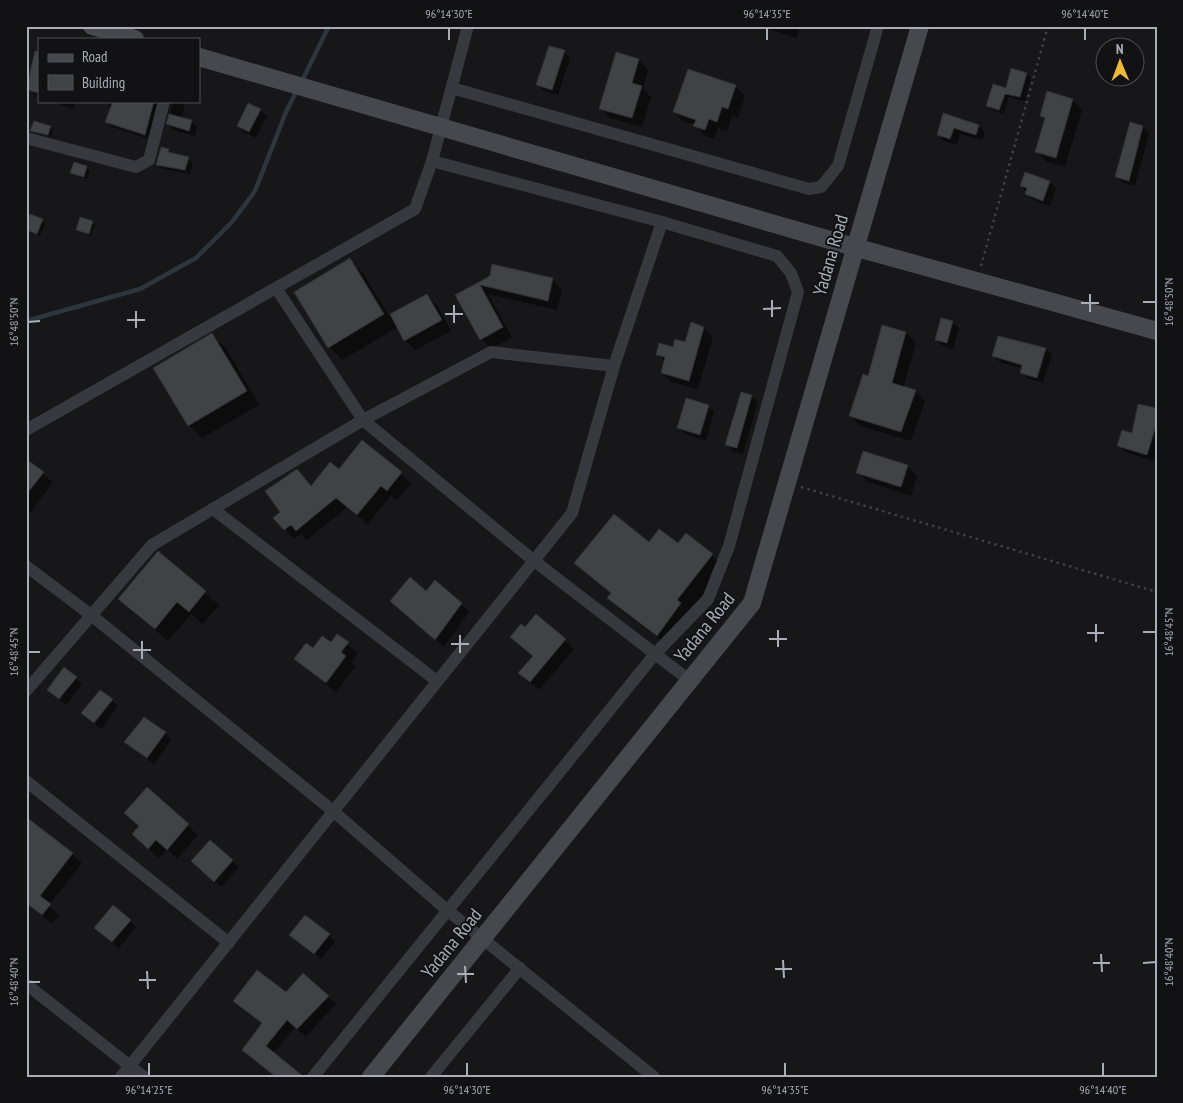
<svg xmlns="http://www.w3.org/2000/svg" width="1183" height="1103" font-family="'PT Sans Narrow',sans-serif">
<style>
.shadow{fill:#0007}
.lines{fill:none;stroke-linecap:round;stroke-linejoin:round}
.stream{stroke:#2d353d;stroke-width:4.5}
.building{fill:#414246;stroke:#313135}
.path{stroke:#3e4045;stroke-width:2.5;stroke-dasharray:2.5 4;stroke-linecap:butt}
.street{stroke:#38393e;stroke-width:12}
.secondary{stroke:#46484e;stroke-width:18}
.ticks{fill:none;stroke:#a9adb8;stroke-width:2}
.labels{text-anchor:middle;stroke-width:4;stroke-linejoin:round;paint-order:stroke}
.street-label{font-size:19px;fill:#a9adb8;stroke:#121214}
.neatline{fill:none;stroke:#a9adb8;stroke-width:2}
.ticks-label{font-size:12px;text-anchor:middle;fill:#a9adb8}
</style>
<rect width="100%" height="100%" fill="#171719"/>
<g class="shadow">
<polygon points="758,26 800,26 797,38"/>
<polygon points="564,52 570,58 558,95 544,91 537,84"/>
<polygon points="34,60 39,61 39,97 26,89"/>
<polygon points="639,60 648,70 643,89 651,97 642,127 610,118 601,108"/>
<polygon points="1027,74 1031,78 1025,101 1009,97 1004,114 992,110 987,105"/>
<polygon points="735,86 745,96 738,118 732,116 727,131 718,128 714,139 705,136 695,125 684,122 674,112"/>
<polygon points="1073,100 1082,110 1065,167 1047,162 1037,152 1046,120 1041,116"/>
<polygon points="50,101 76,101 73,109"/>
<polygon points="109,101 165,101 151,140 112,127 107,121 112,108 108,104"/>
<polygon points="173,101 186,101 181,118 191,121 197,127 195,136 174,130 168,124"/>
<polygon points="260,110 267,116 256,138 245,133 238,126"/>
<polygon points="944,115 979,126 985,132 982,140 960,134 957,145 944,141 938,134"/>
<polygon points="50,127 53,130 51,137 31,130"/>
<polygon points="1143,127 1149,133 1135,186 1123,183 1116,177"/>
<polygon points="168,150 173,154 188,158 193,163 190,174 162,169 157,164"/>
<polygon points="75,163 90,170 87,179 72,173"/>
<polygon points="1050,182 1056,188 1050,206 1033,200 1021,186"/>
<polygon points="31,216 45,223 40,236 26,229"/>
<polygon points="92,222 95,225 91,236 77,230"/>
<polygon points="350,260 363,273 389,316 427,295 437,305 451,331 415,350 405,340 398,327 342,360 329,347"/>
<polygon points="491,277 552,279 562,289 557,310 488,294 512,337 491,349 481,339 457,295"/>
<polygon points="952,322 959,328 953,349 943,346 936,340"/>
<polygon points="883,327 906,333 916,343 903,388 915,391 925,401 911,441 860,426 851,416 868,377"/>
<polygon points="704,328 713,337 698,389 671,382 662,373 665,362 658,354 685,343"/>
<polygon points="212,335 226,348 259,405 202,438 189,425"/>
<polygon points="1046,349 1052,355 1043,383 1028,379 1021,372 1022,369 1000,362 993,356"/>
<polygon points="751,396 758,402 743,454 733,451 727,444"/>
<polygon points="708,406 714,412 706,441 685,434 678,428"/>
<polygon points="1157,409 1157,449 1154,461 1125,452 1118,446"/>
<polygon points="362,442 411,483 397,500 391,495 368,524 347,507 307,540 301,534 294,539 285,529 282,512 297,470 312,487 339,470"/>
<polygon points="26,461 53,482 26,518"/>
<polygon points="907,466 917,476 911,496 868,482 858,472"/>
<polygon points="649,544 678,545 712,555 724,567 689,613 670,647 621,610 608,598 611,594 575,563"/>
<polygon points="158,553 219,605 203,624 191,614 168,641 119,599"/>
<polygon points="427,593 461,604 469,612 444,647 400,609"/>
<polygon points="337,636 358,653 351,662 355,667 336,692 295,659 331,644"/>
<polygon points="512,637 565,640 574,649 539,690 520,673 534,657"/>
<polygon points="76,678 82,684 66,705 48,690"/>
<polygon points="112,700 118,706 101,729 89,719"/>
<polygon points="165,733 171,740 154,764 126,742"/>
<polygon points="147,789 198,835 177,859 167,849 159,858 143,844 140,827"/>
<polygon points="26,826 72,854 82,863 49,905 59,915 52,924 30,906 26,911"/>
<polygon points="210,841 239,867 221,887 199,867"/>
<polygon points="130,921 136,927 119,948 102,934"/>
<polygon points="329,935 335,942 321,959 297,941"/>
<polygon points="328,997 336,1004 306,1036 295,1027 273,1054 251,1057 263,1024 242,1008"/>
</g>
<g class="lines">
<g class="stream">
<polyline points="301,83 329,26"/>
<polyline points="26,321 140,289 196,258 232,222 255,191 286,112 297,90"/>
</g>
</g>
<g class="building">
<polygon points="549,46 565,50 552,90 536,85"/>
<polygon points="35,51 39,52 39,93 26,90"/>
<polygon points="616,52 639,59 632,83 642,86 632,118 599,109"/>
<polygon points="1011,68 1027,73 1020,97 1005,94 999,110 986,106 993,84 1006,88"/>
<polygon points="688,69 736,85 728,109 722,107 717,122 709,119 705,130 693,126 696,120 673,112"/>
<polygon points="1047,91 1073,99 1056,158 1035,152 1045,118 1040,116"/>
<polygon points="113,101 154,101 145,135 105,122"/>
<polygon points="248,103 261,109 249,132 237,126"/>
<polygon points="943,113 979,125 976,135 954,128 950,139 937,135"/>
<polygon points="169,114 192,120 189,131 166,124"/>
<polygon points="34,121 51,126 48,135 30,131"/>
<polygon points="1130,122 1143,126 1129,181 1115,177"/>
<polygon points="161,147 169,149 168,152 189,157 185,170 156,165"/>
<polygon points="74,162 87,166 84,177 70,173"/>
<polygon points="1025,172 1050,181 1043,201 1025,194 1027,188 1020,186"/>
<polygon points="30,214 43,219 37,234 26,230"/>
<polygon points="80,217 93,221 89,234 76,230"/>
<polygon points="350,258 384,314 328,348 294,292"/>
<polygon points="492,264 553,278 548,301 480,285 503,327 480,340 455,295 490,276"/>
<polygon points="427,294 442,320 404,341 390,314"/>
<polygon points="941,318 953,321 947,343 935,340"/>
<polygon points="691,322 704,327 689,381 661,373 665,357 656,355 659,343 673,347 675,339 685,342"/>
<polygon points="882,325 906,332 892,383 916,390 901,432 849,416 863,374 868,376"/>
<polygon points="212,333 247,391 188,426 153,368"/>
<polygon points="998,336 1046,348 1037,378 1020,373 1022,365 992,356"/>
<polygon points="741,392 752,395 737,448 725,445"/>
<polygon points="686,398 709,405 700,435 677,428"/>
<polygon points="1138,404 1157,408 1157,422 1147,455 1117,446 1122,430 1132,433"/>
<polygon points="362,440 402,472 387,491 381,486 357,515 336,498 296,531 291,525 284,530 273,518 280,512 265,491 297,469 311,486 330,462 339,469"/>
<polygon points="863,451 908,465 901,487 856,473"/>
<polygon points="26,459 44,472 26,495"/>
<polygon points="614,514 649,542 659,529 678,543 686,533 713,554 677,600 681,603 657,636 607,598 611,593 574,563"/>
<polygon points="158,551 206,591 189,612 177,602 155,629 118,599"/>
<polygon points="410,577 426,591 435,580 462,603 435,640 390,601"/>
<polygon points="536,614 566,639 530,682 518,673 533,656 510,637 521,624 525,627"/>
<polygon points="337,634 349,642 341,652 346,656 326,683 294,659 306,643 313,648 322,636 331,642"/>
<polygon points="64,667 77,677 59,699 47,690"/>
<polygon points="100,690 113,699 94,723 81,713"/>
<polygon points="144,717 166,732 147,758 124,742"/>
<polygon points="147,787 189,824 167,850 156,840 148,849 132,834 139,826 124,813"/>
<polygon points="26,817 73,853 40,896 51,904 42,915 26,903"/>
<polygon points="210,840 233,860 214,882 191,861"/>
<polygon points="113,905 131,920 112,942 94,928"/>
<polygon points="305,915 330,934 314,954 289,935"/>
<polygon points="257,970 286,992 303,973 329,996 297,1029 287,1020 266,1046 304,1077 276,1077 242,1050 262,1023 233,1001"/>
</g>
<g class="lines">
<g class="path">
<polyline points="981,266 1048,26"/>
<polyline points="801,487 1157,592"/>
</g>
<g class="street">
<polyline points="452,88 809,189 821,187 838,166 878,26"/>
<polyline points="26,138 136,167 149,160 164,101"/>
<polyline points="276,288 363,420 533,560 689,680"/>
<polyline points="26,430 415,209 432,161 468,26"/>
<polyline points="213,509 437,681"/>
<polyline points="26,566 91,615 333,811 447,910 654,1077"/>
<polyline points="26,691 152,545 363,420 491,352 614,366"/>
<polyline points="26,781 229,943"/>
<polyline points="26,984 144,1077"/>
<polyline points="121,1077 572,513 614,366 662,222"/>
<polyline points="313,1077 655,654 708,599 729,546 798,292 791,273 777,256 662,222 432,161"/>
<polyline points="431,1077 520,968"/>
</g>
<g class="secondary">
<polyline points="92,26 135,39"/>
<polyline points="199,57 854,247 1157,331"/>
<polyline points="371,1077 752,603 920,26"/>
</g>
</g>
<path class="ticks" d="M449 28V40M767 28V40M1085 28V40M1090 294V312M772 300V317M1143 302H1156M1081 303H1099M454 305V323M763 309 781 308M136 311V328M445 314H463M127 320H145M28 322 40 321M1096 624V642M778 630V647M1143 632H1156M1087 633H1104M460 635V653M769 639H787M142 641V659M451 644H469M133 650H151M28 652H40M1101 954 1102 972M783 960 784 978M1093 963H1110M1143 963 1156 962M465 966 466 983M775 969H792M147 971 148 989M457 974H474M139 980H156M28 982H40M149 1063V1076M467 1063V1076M785 1063V1076M1103 1063V1076"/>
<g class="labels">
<g class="street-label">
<text transform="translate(830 255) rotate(-74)" y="7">Yadana Road</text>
<text transform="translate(704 627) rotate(-51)" y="7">Yadana Road</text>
<text transform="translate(451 943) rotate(-51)" y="7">Yadana Road</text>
</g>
</g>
<rect width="1183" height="1103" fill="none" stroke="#121214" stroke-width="55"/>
<rect x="38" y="38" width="162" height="65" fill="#121214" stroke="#4e5056"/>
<rect x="48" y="54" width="25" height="8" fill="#46484e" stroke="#4e5056"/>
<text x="82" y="62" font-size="15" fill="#a9adb8">Road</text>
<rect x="48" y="75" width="25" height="15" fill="#414246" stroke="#4e5056"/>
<text x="82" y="88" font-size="15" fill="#a9adb8">Building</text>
<g transform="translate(1120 62) rotate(359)"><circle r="24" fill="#121214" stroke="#4e5056"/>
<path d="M0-4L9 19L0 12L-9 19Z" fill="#edba3b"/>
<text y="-8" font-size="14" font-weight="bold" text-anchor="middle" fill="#a9adb8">N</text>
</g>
<rect x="28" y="28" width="1128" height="1048" class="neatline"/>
<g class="ticks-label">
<text x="449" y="18">96°14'30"E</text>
<text x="767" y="18">96°14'35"E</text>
<text x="1085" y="18">96°14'40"E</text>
<text transform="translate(1169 302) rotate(-90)" y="4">16°48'50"N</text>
<text transform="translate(14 322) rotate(-90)" y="4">16°48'50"N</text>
<text transform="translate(1169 632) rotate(-90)" y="4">16°48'45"N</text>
<text transform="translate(14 652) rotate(-90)" y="4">16°48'45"N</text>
<text transform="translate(1169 962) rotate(-90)" y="4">16°48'40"N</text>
<text transform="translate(14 982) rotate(-90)" y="4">16°48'40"N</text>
<text x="149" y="1094">96°14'25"E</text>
<text x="467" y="1094">96°14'30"E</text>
<text x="785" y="1094">96°14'35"E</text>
<text x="1103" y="1094">96°14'40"E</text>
</g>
</svg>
